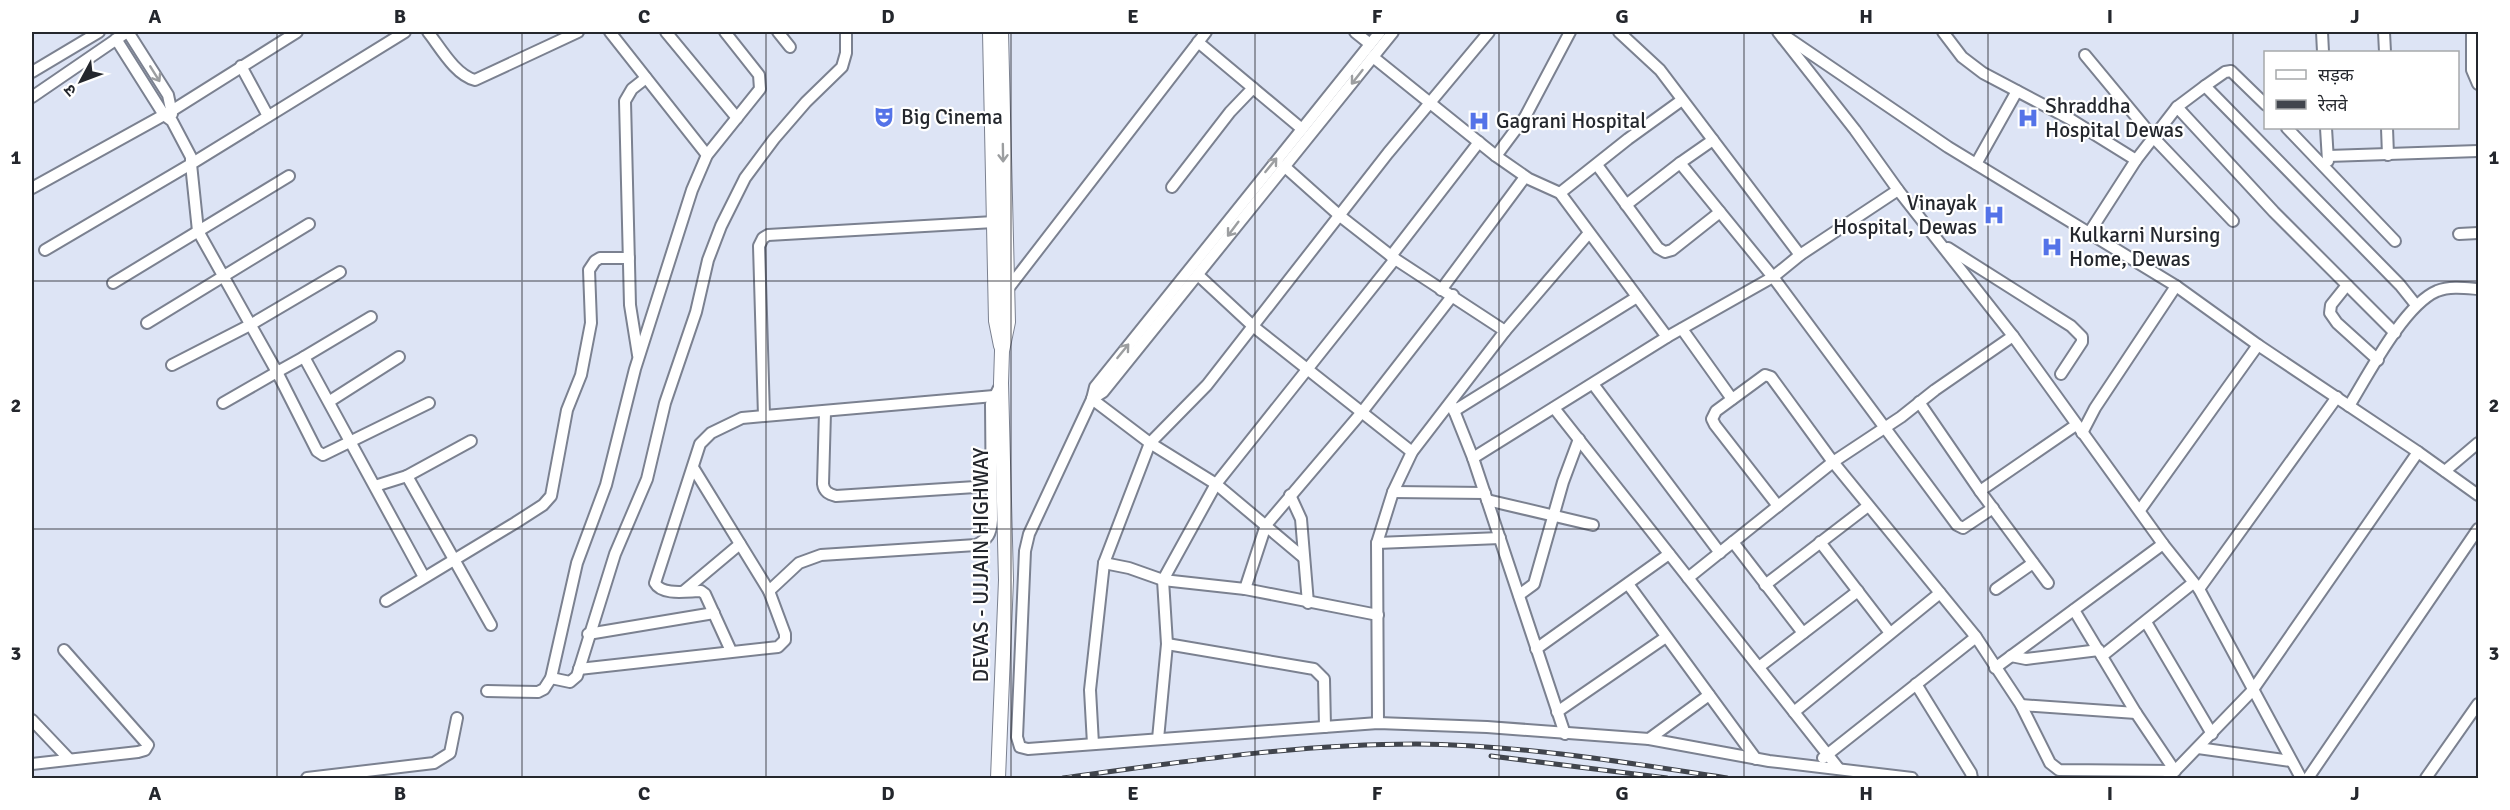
<svg xmlns="http://www.w3.org/2000/svg" width="2510" height="810" font-family="Signika,'Noto Sans Devanagari',sans-serif">
<style>
.lines{fill:none;stroke-linecap:round;stroke-linejoin:round}
.minor-casing{stroke:#7b8190;stroke-width:14}
.major-casing{stroke:#7b8190;stroke-width:16}
.minor{stroke:#fff;stroke-width:10}
.major{stroke:#fff;stroke-width:14}
.rail-casing{stroke:#41454d;stroke-width:5}
.rail{stroke:#fff;stroke-width:3;stroke-dasharray:9;stroke-linecap:butt}
.oneway{stroke:#9c9ea0}
.grid{fill:none;stroke:#24272d;stroke-width:1.5;stroke-opacity:0.55}
.labels{text-anchor:middle;stroke-width:4.5;stroke-linejoin:round;paint-order:stroke}
.poi-label{font-size:21px;fill:#24272d;stroke:#fff;text-anchor:start}
.street-label{font-size:21px;fill:#24272d;stroke:#fff}
.neatline{fill:none;stroke:#24272d;stroke-width:2}
.grid-label{font-size:20px;text-anchor:middle;font-weight:bold;fill:#24272d}
</style>
<rect width="100%" height="100%" fill="#dde4f5"/>
<g class="lines">
<defs>
<g id="minor">
<polyline points="128,32 168,95 172,114"/>
<polyline points="405,32 191,164 198,231 277,372 304,357 424,577"/>
<path d="M428 32C440 47 455 75 475 80L578 32"/>
<polyline points="610,32 707,155"/>
<polyline points="666,32 737,118"/>
<polyline points="778,32 790,47"/>
<polyline points="1355,32 1370,44"/>
<polyline points="1380,32 1095,387 1092,399 1029,534 1025,551 1017,737 1020,747 1028,749 1378,723 1487,727 1649,739 1769,761 1912,778"/>
<polyline points="1619,32 1660,70 1800,255"/>
<polyline points="1778,32 1855,130 1898,190 2013,336 2163,544 2199,589 2301,778"/>
<polyline points="1943,32 1962,57 1983,73 2070,119 2136,160"/>
<polyline points="2322,32 2323,52"/>
<polyline points="2384,32 2385,52"/>
<polyline points="2472,32 2472,70 2478,84"/>
<polyline points="1788,38 1948,147 2176,286 2258,345 2418,452 2478,495"/>
<polyline points="1198,42 1302,129"/>
<polyline points="2085,55 2153,137 2233,221"/>
<polyline points="1373,57 1496,156 1529,179 1560,193 1667,337"/>
<polyline points="241,66 268,116"/>
<polyline points="32,72 99,32"/>
<polyline points="2205,86 2225,72 2231,71 2266,105"/>
<polyline points="32,97 127,32"/>
<polyline points="2177,107 2205,86 2400,285 2416,305"/>
<polyline points="2287,128 2395,241"/>
<polyline points="2326,128 2328,161"/>
<polyline points="2387,128 2388,155"/>
<polyline points="1713,140 1680,163 1773,277 1957,525 1963,528 1993,508"/>
<polyline points="1496,156 1525,117 1570,32"/>
<polyline points="2328,156 2478,151"/>
<polyline points="1976,164 2017,91"/>
<polyline points="1597,165 1658,248 1665,252 1672,250 1720,212"/>
<polyline points="1284,166 1340,216 1395,259 1505,331"/>
<polyline points="1172,187 1230,112 1253,88"/>
<polyline points="32,188 173,110 297,32"/>
<polyline points="1560,193 1628,139 1682,100"/>
<polyline points="1626,205 1680,163"/>
<polyline points="2089,233 2136,160 2177,107 2274,212 2395,333"/>
<polyline points="2459,234 2478,233"/>
<polyline points="1948,248 2071,326 2082,337 2082,342 2061,374"/>
<polyline points="45,250 191,164 191,157 172,121 164,115 116,39"/>
<polyline points="1391,256 1479,142"/>
<polyline points="1198,275 1254,327 1412,452"/>
<polyline points="113,283 289,176"/>
<polyline points="2347,285 2331,305 2330,313 2337,323 2378,360"/>
<polyline points="1007,290 1206,32"/>
<polyline points="1441,290 1525,177"/>
<polyline points="147,323 309,224"/>
<polyline points="1682,329 1732,399"/>
<polyline points="638,355 630,305 625,101 632,89 646,78"/>
<polyline points="304,357 371,317"/>
<polyline points="172,365 250,325 340,272"/>
<polyline points="1593,384 1720,553"/>
<polyline points="1092,399 1103,392 1393,32"/>
<polyline points="1092,399 1150,443 1216,484 1304,558"/>
<polyline points="330,401 399,357"/>
<polyline points="1919,402 1980,491 2048,583"/>
<polyline points="223,403 277,372 317,451 323,455 429,403"/>
<polyline points="1451,403 1473,458 1565,734"/>
<path d="M2349 406C2368 375 2404 305 2437 291 2450 286 2465 288 2478 289"/>
<polyline points="1554,408 1839,769"/>
<polyline points="1454,411 1637,297"/>
<path d="M825 412 823 484C824 492 829 494 836 496L991 486"/>
<polyline points="764,416 759,246 763,238 768,235 994,222"/>
<polyline points="2082,433 2095,408 2176,286"/>
<polyline points="1473,458 1667,337 1773,277 1800,255 1898,190"/>
<polyline points="694,469 769,591"/>
<polyline points="2445,471 2478,443"/>
<polyline points="407,476 471,441"/>
<polyline points="375,486 407,476 491,625"/>
<polyline points="1980,491 2076,425"/>
<polyline points="1393,492 1485,493"/>
<polyline points="1290,495 1301,519 1308,603"/>
<polyline points="1487,500 1593,525"/>
<polyline points="1778,506 1715,425 1712,419 1716,411 1765,375 1771,377 1833,462 1976,637 2021,705 2050,763 2059,770 2175,771"/>
<polyline points="2140,510 2258,345"/>
<polyline points="1733,542 1803,633"/>
<polyline points="1820,542 1890,633"/>
<polyline points="1377,543 1500,538"/>
<polyline points="1104,563 1129,568 1163,580 1245,589 1378,615"/>
<polyline points="1688,578 1833,462 1901,417 1935,390 2013,336"/>
<polyline points="1628,584 1756,759"/>
<polyline points="1765,585 1868,506"/>
<polyline points="1245,589 1266,525 1362,412 1453,295"/>
<polyline points="1996,589 2033,563"/>
<polyline points="2199,589 2337,397"/>
<polyline points="684,591 740,544"/>
<polyline points="1519,595 1534,584 1563,482 1579,439"/>
<polyline points="386,601 515,523 543,505 551,496 567,410 581,375 591,323 589,270 595,261 600,258 629,258"/>
<polyline points="2074,610 2136,713 2175,771"/>
<polyline points="2146,622 2212,734"/>
<polyline points="588,634 714,613"/>
<polyline points="1167,644 1314,669 1324,679 1325,727"/>
<polyline points="1536,649 1669,554"/>
<path d="M731 651 705 594 701 591C688 591 662 596 655 583L700 444 711 433 742 418 994 396"/>
<polyline points="2011,656 2026,659 2099,650"/>
<polyline points="2102,656 2193,583"/>
<polyline points="1759,667 1858,591"/>
<polyline points="1995,668 2163,544"/>
<path d="M579 669 778 647 785 640V634L769 591 799 563 821 555 976 545C988 539 991 534 992 520L991 404 1001 384"/>
<polyline points="551,678 570,682 577,676 615,554 647,479 665,403 696,312 708,260 721,226 745,178 774,139 806,102 842,67 846,53 846,32"/>
<polyline points="1916,684 1971,773 1972,778"/>
<polyline points="487,691 538,692 544,689 551,678 577,563 606,485 635,369 692,190 707,155 760,89 759,75 725,32"/>
<polyline points="2021,705 2136,713"/>
<polyline points="1557,712 1666,637"/>
<polyline points="1794,712 1940,593"/>
<polyline points="32,720 69,759"/>
<polyline points="1378,723 1377,543 1393,492 1412,452 1505,331 1589,233"/>
<polyline points="1158,739 1167,644 1163,580 1216,484 1395,259"/>
<polyline points="1649,739 1709,695"/>
<polyline points="1093,744 1090,690 1104,563 1150,443 1207,385 1388,153 1489,32"/>
<polyline points="2198,748 2291,761"/>
<polyline points="1823,758 1976,637"/>
<polyline points="32,764 138,752 145,750 148,745 64,650"/>
<polyline points="307,778 434,763 450,753 457,718"/>
<polyline points="2168,778 2252,691 2418,452"/>
<polyline points="2308,778 2478,529"/>
<polyline points="2426,778 2478,704"/>
</g>
<g id="major">
<polyline points="990,32 996,321 1001,346"/>
<polyline points="998,778 1006,580 1001,383 1002,351 1008,322 1001,32"/>
</g>
</defs>
<use href="#minor" class="minor-casing"/>
<use href="#major" class="major-casing"/>
<use href="#minor" class="minor"/>
<use href="#major" class="major"/>
<defs>
<g id="rail">
<polyline points="1491,756 1667,778"/>
<path d="M1063 778C1180 762 1297 744 1416 744 1521 745 1624 762 1727 778"/>
</g>
</defs>
<use href="#rail" class="rail-casing"/>
<use href="#rail" class="rail"/>
</g>
<defs><path id="oneway-shaft" d="M-6 0H5M1.5-3L5.5 0L1.5 3" fill="none" stroke-width="1.6" stroke-linecap="round" stroke-linejoin="round" transform="scale(1.5)"/></defs>
<g class="oneway">
<use href="#oneway-shaft" transform="translate(155 74) rotate(58)"/>
<use href="#oneway-shaft" transform="translate(1357 77) rotate(128)"/>
<use href="#oneway-shaft" transform="translate(1003 153) rotate(89)"/>
<use href="#oneway-shaft" transform="translate(1271 165) rotate(-51)"/>
<use href="#oneway-shaft" transform="translate(1233 229) rotate(127)"/>
<use href="#oneway-shaft" transform="translate(1123 351) rotate(-51)"/>
</g>
<path class="grid" d="M277 32V778M522 32V778M766 32V778M1011 32V778M1255 32V778M1499 32V778M1744 32V778M1988 32V778M2233 32V778M32 281H2478M32 529H2478"/>
<defs>
<symbol id="theatre-bare" viewBox="-9 -9 18 18"><path d="M-5-5.5Q0-4 5-5.5V0Q5 5 0 6Q-5 5-5 0ZM-3.3-2.5H-1v1.5H-3.3ZM1-2.5H3.3v1.5H1ZM-2.8 1Q0 5.5 2.8 1Z" fill="#5473e8" stroke="#fff" stroke-width="2.5" paint-order="stroke"/></symbol>
<symbol id="hospital-bare" viewBox="-9 -9 18 18"><path d="M-5-5h3v3.5h4V-5h3V5h-3V1.5h-4V5h-3Z" fill="#5473e8" stroke="#fff" stroke-width="2.5" paint-order="stroke"/></symbol>
</defs>
<g fill-rule="evenodd">
<use href="#theatre-bare" x="869" y="102" width="30" height="30"/>
<use href="#hospital-bare" x="2013" y="103" width="30" height="30"/>
<use href="#hospital-bare" x="1464" y="106" width="30" height="30"/>
<use href="#hospital-bare" x="1979" y="200" width="30" height="30"/>
<use href="#hospital-bare" x="2037" y="232" width="30" height="30"/>
</g>
<g class="labels">
<g class="poi-label">
<text x="2045" y="113">Shraddha<tspan x="2045" dy="24">Hospital Dewas</tspan></text>
<text x="901" y="124">Big Cinema</text>
<text x="1496" y="128">Gagrani Hospital</text>
<text x="1977" y="210" text-anchor="end">Vinayak<tspan x="1977" dy="24">Hospital, Dewas</tspan></text>
<text x="2069" y="242">Kulkarni Nursing<tspan x="2069" dy="24">Home, Dewas</tspan></text>
</g>
<g class="street-label">
<text transform="translate(981 565) rotate(-90)" y="7">DEVAS - UJJAIN HIGHWAY</text>
</g>
</g>
<rect width="2510" height="810" fill="none" stroke="#ffffff" stroke-width="66"/>
<rect x="2264" y="51" width="195" height="78" fill="#ffffff" stroke="#a7a9ab" stroke-width="1.5"/>
<rect x="2276" y="70" width="30" height="9" fill="#ffffff" stroke="#a7a9ab" stroke-width="1.5"/>
<text x="2318" y="81" font-size="18" fill="#24272d">सड़क</text>
<rect x="2276" y="100" width="30" height="9" fill="#41454d" stroke="#a7a9ab" stroke-width="1.5"/>
<text x="2318" y="111" font-size="18" fill="#24272d">रेलवे</text>
<g transform="translate(81 81) rotate(229)" stroke="#ffffff" stroke-width="4.5" paint-order="stroke">
<path d="M0-4.5L10 22L0 15L-10 22Z" fill="#24272d"/>
<text y="-9" font-size="16" font-weight="bold" text-anchor="middle" fill="#24272d">उ</text>
</g>
<rect x="33" y="33" width="2444" height="744" class="neatline"/>
<g class="grid-label">
<text x="155" y="23">A</text>
<text x="400" y="23">B</text>
<text x="644" y="23">C</text>
<text x="888" y="23">D</text>
<text x="1133" y="23">E</text>
<text x="1377" y="23">F</text>
<text x="1622" y="23">G</text>
<text x="1866" y="23">H</text>
<text x="2110" y="23">I</text>
<text x="2355" y="23">J</text>
<text x="16" y="164">1</text>
<text x="2494" y="164">1</text>
<text x="16" y="412">2</text>
<text x="2494" y="412">2</text>
<text x="16" y="660">3</text>
<text x="2494" y="660">3</text>
<text x="155" y="800">A</text>
<text x="400" y="800">B</text>
<text x="644" y="800">C</text>
<text x="888" y="800">D</text>
<text x="1133" y="800">E</text>
<text x="1377" y="800">F</text>
<text x="1622" y="800">G</text>
<text x="1866" y="800">H</text>
<text x="2110" y="800">I</text>
<text x="2355" y="800">J</text>
</g>
</svg>
